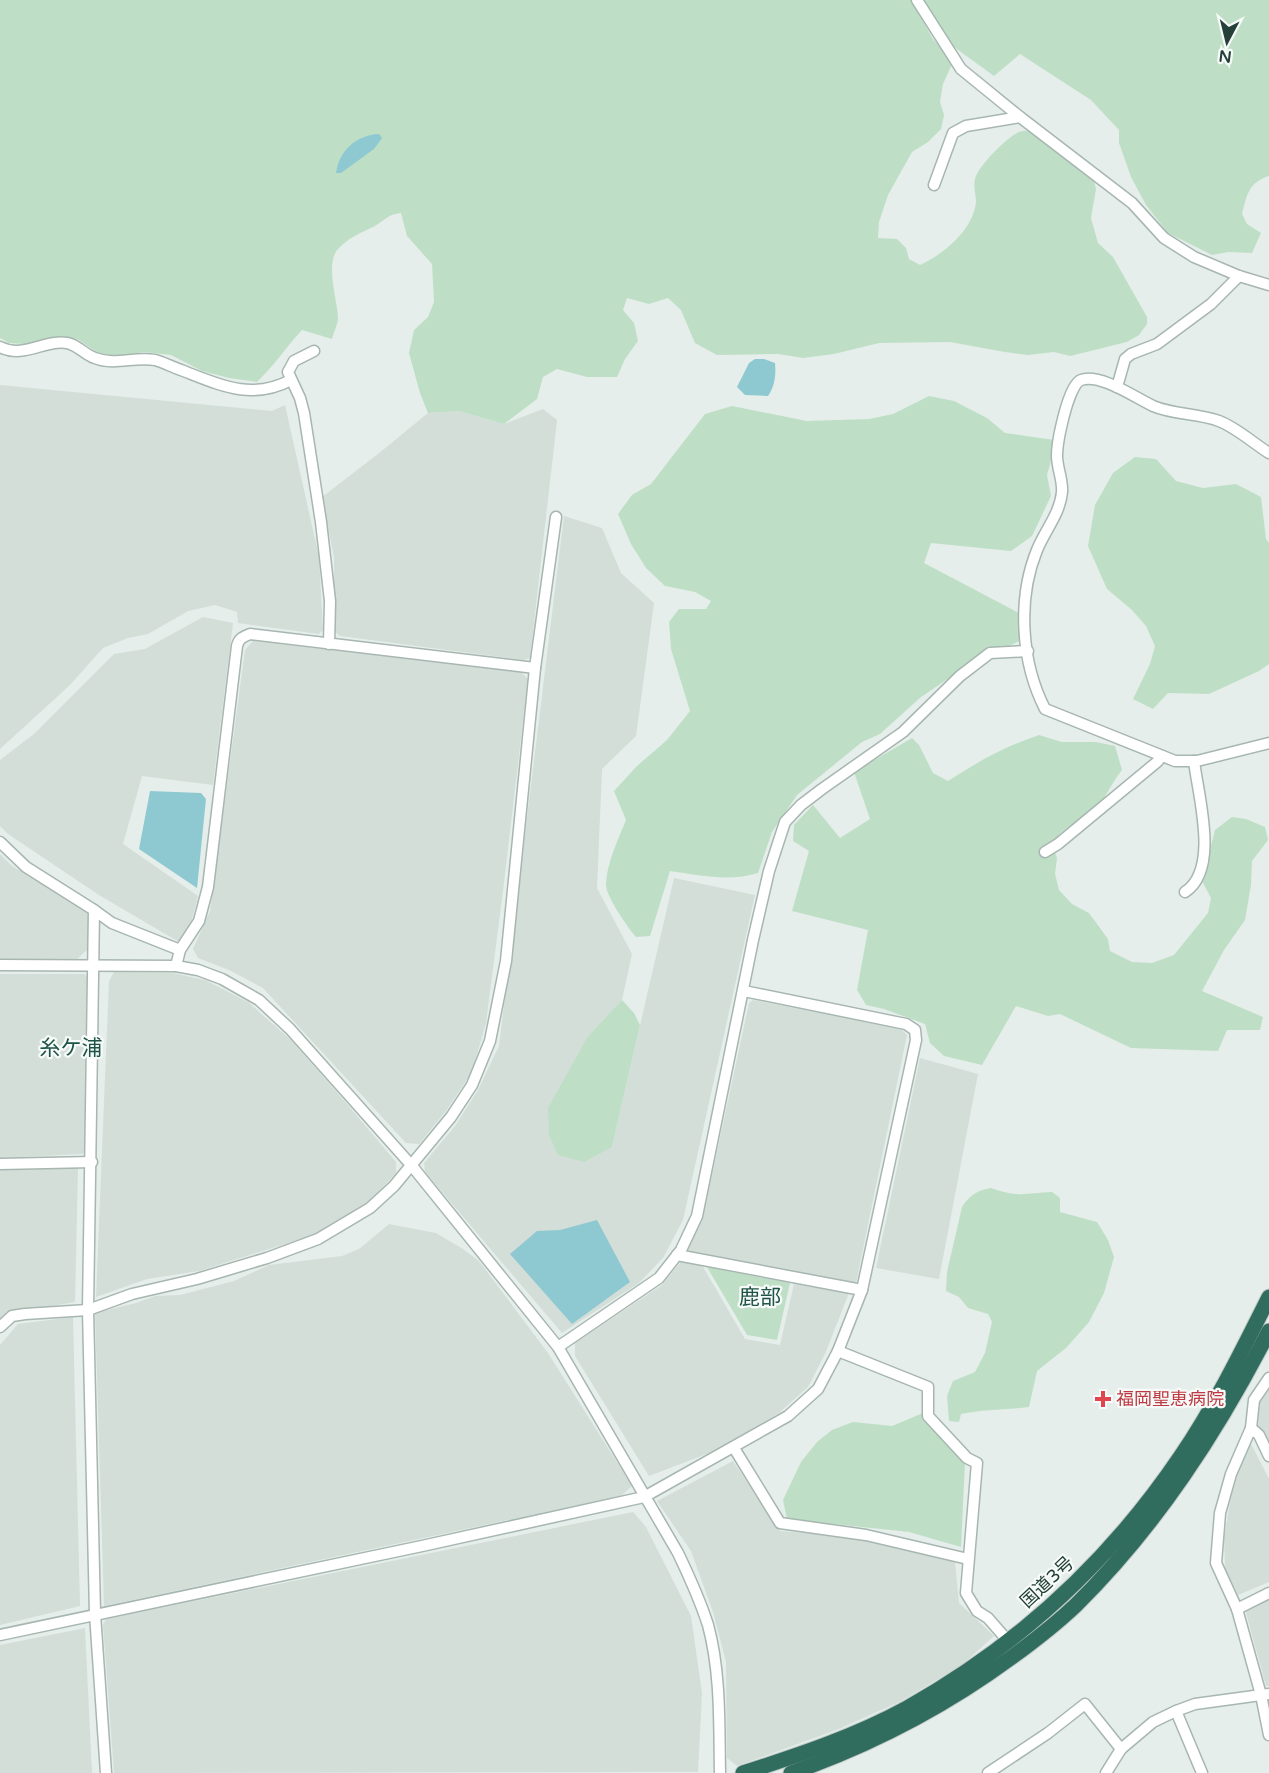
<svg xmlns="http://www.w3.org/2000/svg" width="1269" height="1773" font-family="'Varela Round','Noto Sans JP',sans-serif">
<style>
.built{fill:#d3ded9}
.green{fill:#bedfc6}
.water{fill:#8ec9d2}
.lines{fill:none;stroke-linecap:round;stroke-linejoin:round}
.minor-casing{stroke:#a7b6b1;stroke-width:13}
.highway-casing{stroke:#c2cac7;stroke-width:17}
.minor{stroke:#fff;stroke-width:10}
.highway{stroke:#306d5f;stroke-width:15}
.health-dot{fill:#e0444e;stroke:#f6faf8;stroke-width:2}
.labels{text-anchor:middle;stroke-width:4.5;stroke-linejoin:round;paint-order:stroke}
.health-label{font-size:18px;fill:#be3a42;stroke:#f6faf8;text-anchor:start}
.street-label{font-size:18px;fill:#244038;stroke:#f6faf8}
.quarter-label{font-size:21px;fill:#1f5345;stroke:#f6faf8}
</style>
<rect width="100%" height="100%" fill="#e5eeea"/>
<g class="built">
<polygon points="0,385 272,411 285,405 319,557 323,630 319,634 238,623 237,612 215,605 188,611 148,634 128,638 103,648 70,685 0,749"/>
<polygon points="543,409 557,420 530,658 523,660 340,636 334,631 334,557 322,497 378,454 428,413 459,411 504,424"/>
<polygon points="564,516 602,528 621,573 654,603 636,736 602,769 597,888 632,954 622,1000 588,1036 612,1147 674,878 755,895 683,1220 663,1258 639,1283 562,1333 425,1172 424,1163 455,1126 478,1090 499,1046"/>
<polygon points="203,617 233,623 213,785 142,776 123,844 198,896 191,923 179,942 99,895 8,834 0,826 0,760 34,734 114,654 145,649"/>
<polygon points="253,641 521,672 528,679 503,891 486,1023 472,1072 446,1111 419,1144 406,1143 263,988 229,970 198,958 193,949 210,911 245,650"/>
<polygon points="0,854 12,866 88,910 89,948 75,961 0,960"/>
<polygon points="114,972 173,973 205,980 248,1002 291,1040 347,1104 396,1162 396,1173 373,1198 323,1232 199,1271 147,1279 96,1297 109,981"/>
<polygon points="0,974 84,974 93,981 86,1151 82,1154 0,1158"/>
<polygon points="753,1000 901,1029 907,1035 856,1283 687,1251 703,1217 749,1003"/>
<polygon points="920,1058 978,1074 939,1279 876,1268"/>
<polygon points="78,1168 75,1302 11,1313 0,1324 0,1170"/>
<polygon points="389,1224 436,1233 463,1249 479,1261 548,1353 632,1486 621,1496 104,1606 95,1313 136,1303 155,1296 180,1295 234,1281 269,1265 342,1256 359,1249"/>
<polygon points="681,1262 702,1265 745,1339 780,1345 794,1284 849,1293 825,1354 808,1387 780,1412 730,1445 649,1476 575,1356 575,1343 662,1285"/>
<polygon points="73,1317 80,1606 0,1625 0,1345 18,1324"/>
<polygon points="1269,1388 1269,1447 1258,1428 1259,1403"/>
<polygon points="1248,1438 1269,1479 1269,1582 1238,1595 1225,1568 1224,1538 1230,1502"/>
<polygon points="733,1461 780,1531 882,1539 954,1552 959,1603 994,1636 962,1665 899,1702 839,1729 737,1766 727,1758 726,1662 713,1612 691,1551 657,1501"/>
<polygon points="633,1512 646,1527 691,1616 702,1693 698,1772 114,1773 103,1625 106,1619"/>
<polygon points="1269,1598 1269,1686 1266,1686 1245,1609"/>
<polygon points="85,1628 92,1773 0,1773 0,1645"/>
</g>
<g class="green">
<path d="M0 0H911L933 39 953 62 943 84 940 102 944 115 941 129 928 142 912 152 888 195 879 222 878 238 897 239 906 248 909 259 920 265C944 254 973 230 976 202 976 195 973 186 975 179 977 167 1008 136 1019 132 1023 130 1032 131 1037 130L1093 178 1096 189 1091 218 1098 243 1113 257 1147 317V324L1139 335 1127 342 1070 356 1054 352 1028 355 1005 352 950 342 879 343 834 354 803 358 778 354 717 355 695 343 681 310 668 298 649 304 627 298 623 310 634 323 638 341 625 359 617 377H587L557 369 543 377 537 399 504 424 459 411 428 413 420 393 409 353 414 330 428 317 434 302 432 264 407 236 401 213C388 214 384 221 373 227 360 233 348 238 338 249 325 263 337 299 338 317 338 324 334 332 332 339L302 330C286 347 274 366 257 382L229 378 202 371 171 355 144 352 113 357 95 351 79 340 57 337 41 342 25 344 9 343 0 338Z"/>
<path d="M922 0H1269V176C1248 183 1247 195 1242 214L1247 224 1261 233 1252 253 1228 252 1212 255 1168 233 1146 205 1131 177 1119 143V130L1091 100 1020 54 994 76 950 44Z"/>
<path d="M929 396 954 401 987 418 1005 433 1054 440 1052 457 1047 475 1051 496 1032 536 1011 551 931 543 924 563 1019 613V641L958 672 921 697 880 734 862 742 797 795 772 832 758 873C729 882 699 875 670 871L650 936 636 937C628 928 605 895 606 884 607 862 618 840 626 820L614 791 637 766 667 740 690 711 671 649 669 622 679 609H706L711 601 695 592 665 586 646 568 631 544 618 514 632 495 651 484 705 414 732 406 807 421 869 419 893 414Z"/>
<polygon points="1135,457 1156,459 1176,481 1203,488 1236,484 1261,497 1266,539 1269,543 1269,664 1259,671 1209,694 1168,693 1153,709 1133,699 1150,664 1155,646 1146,626 1132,610 1107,589 1088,546 1095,505 1113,473"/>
<path d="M1039 735 1062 742H1096L1115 746 1122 770C1113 781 1107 795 1098 806 1084 822 1061 825 1052 845L1057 858 1055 874 1059 890 1072 904 1089 913 1108 939 1110 951 1132 962 1152 963 1174 955 1208 913 1211 898 1202 881 1215 830 1232 817 1246 819 1265 827 1268 840 1252 861 1251 885 1245 920 1224 950 1202 991 1263 1017 1260 1030H1227L1218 1051 1131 1048 1060 1014 1048 1016 1016 1006 982 1065 944 1056 930 1043 925 1024 884 1009 866 1005 857 990 868 930 792 911 809 851 793 841 794 825 813 805 840 838 870 819 854 772 912 738 919 745 933 773 948 781C977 762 1006 746 1039 735Z"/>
<polygon points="622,1000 634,1013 640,1025 612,1147 584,1162 558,1155 549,1135 548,1108 588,1036"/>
<path d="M991 1188C1019 1198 1025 1193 1052 1192L1060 1198V1212L1097 1222 1108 1240 1114 1257 1104 1293 1089 1322 1066 1348 1037 1371 1029 1407C1006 1410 983 1409 961 1414L959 1422 949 1421 947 1396 953 1381 975 1372 985 1353 992 1322 988 1314 968 1308 959 1297 946 1291 947 1272 962 1207C969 1196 977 1190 991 1188Z"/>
<polygon points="707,1267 790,1283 777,1340 747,1335"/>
<polygon points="923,1413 954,1444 965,1463 961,1547 909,1532 787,1519 783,1500 801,1462 817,1442 832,1430 853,1422 892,1426"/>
</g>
<g class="water">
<path d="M379 134 382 138 374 149 341 173H336C339 150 357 135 379 134Z"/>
<path d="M755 359H764L775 363C776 375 775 386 768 396L745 395 737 387 749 363Z"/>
<polygon points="150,791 201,793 206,799 197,888 139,849"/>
<polygon points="597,1220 630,1282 572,1324 510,1254 537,1231 560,1230"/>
</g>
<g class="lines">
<defs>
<g id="minor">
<polyline points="917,0 961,69 1020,117 1132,203 1164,238 1194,257 1239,276 1269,285"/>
<polyline points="934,185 953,133 966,126 1020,117"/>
<path d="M0 347C24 359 45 339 67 343 78 345 85 355 95 358 115 366 135 356 155 360 163 362 172 367 181 370 220 385 251 401 291 380"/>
<polyline points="314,351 294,361 288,372 300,398 304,413 321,522 330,601 329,644"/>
<polyline points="1117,387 1125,359 1131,354 1157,344 1211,304 1239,276"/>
<path d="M1269 453C1253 443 1237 428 1219 421 1198 413 1174 415 1153 406 1136 398 1100 373 1081 380 1068 385 1057 442 1057 456 1057 468 1063 480 1062 492 1060 514 1045 530 1037 550 1017 599 1021 662 1045 709L1175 761H1197L1269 743"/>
<polyline points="0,842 26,867 94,910 88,1310 95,1614 106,1773"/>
<polyline points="1045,852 1058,844 1157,762 1162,756"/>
<path d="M1185 892C1220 869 1198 796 1194 761"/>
<polyline points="94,910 112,923 180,950"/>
<path d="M0 965 176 966 198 970 222 979 259 1000 290 1029 412 1166 558 1347 678 1553C689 1576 700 1600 708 1625 721 1673 719 1724 720 1773"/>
<path d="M176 966 180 950 199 921 208 887 237 646C239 638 243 637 250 634L535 668"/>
<polyline points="0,1164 92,1162"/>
<polyline points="677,1255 862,1290"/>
<polyline points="0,1327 12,1316 25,1314 88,1310 132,1294 197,1279 267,1258 318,1239 370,1208 394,1186 451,1117 472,1085 490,1041 506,961 535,668 556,517"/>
<polyline points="558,1347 659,1278 681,1250 697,1216 753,940 769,871 785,822 801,805 822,789 903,732 960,676 990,653 1028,651"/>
<polyline points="838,1351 928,1387 928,1416 967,1458 977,1463 966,1593 977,1611 988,1618 1008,1641"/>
<polyline points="1251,1428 1254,1400 1269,1378"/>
<polyline points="734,1448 780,1523 866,1535 968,1559"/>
<polyline points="1269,1456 1259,1435 1251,1428 1231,1474 1220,1513 1216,1563 1237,1609 1261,1695 1269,1735"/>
<polyline points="1237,1609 1269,1593"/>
<polyline points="0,1635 422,1546 644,1497 788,1416 818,1389 838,1351 862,1290 916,1040 915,1030 906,1024 744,991"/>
<polyline points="1176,1711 1202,1773"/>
<polyline points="988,1773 1048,1733 1085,1704 1121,1749"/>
<polyline points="1106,1773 1121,1749 1153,1722 1176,1711 1195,1704 1269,1694"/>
</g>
<g id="highway">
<path d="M743 1773C799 1755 856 1736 907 1708 1018 1646 1110 1561 1181 1456 1215 1406 1242 1351 1269 1297"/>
<path d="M791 1773C871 1745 944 1707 1012 1657 1034 1641 1056 1624 1076 1605 1156 1526 1217 1432 1269 1331"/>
</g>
</defs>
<use href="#minor" class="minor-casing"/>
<use href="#highway" class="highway-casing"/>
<use href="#minor" class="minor"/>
<use href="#highway" class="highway"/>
</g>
<path class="health-dot" d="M1100 1390h6v6h6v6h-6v6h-6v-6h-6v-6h6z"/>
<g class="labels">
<g class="health-label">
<text x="1116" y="1405">福岡聖恵病院</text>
</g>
<g class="street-label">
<text transform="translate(1047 1582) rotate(-43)" y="6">国道3号</text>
</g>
<g class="quarter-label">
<text x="71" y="1055">糸ケ浦</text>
<text x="760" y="1304">鹿部</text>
</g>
</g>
<g transform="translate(1227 42) rotate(187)" stroke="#f6faf8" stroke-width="4.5" paint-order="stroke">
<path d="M0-4.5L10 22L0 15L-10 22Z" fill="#244038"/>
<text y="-9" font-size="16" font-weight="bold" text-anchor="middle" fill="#244038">N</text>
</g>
</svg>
